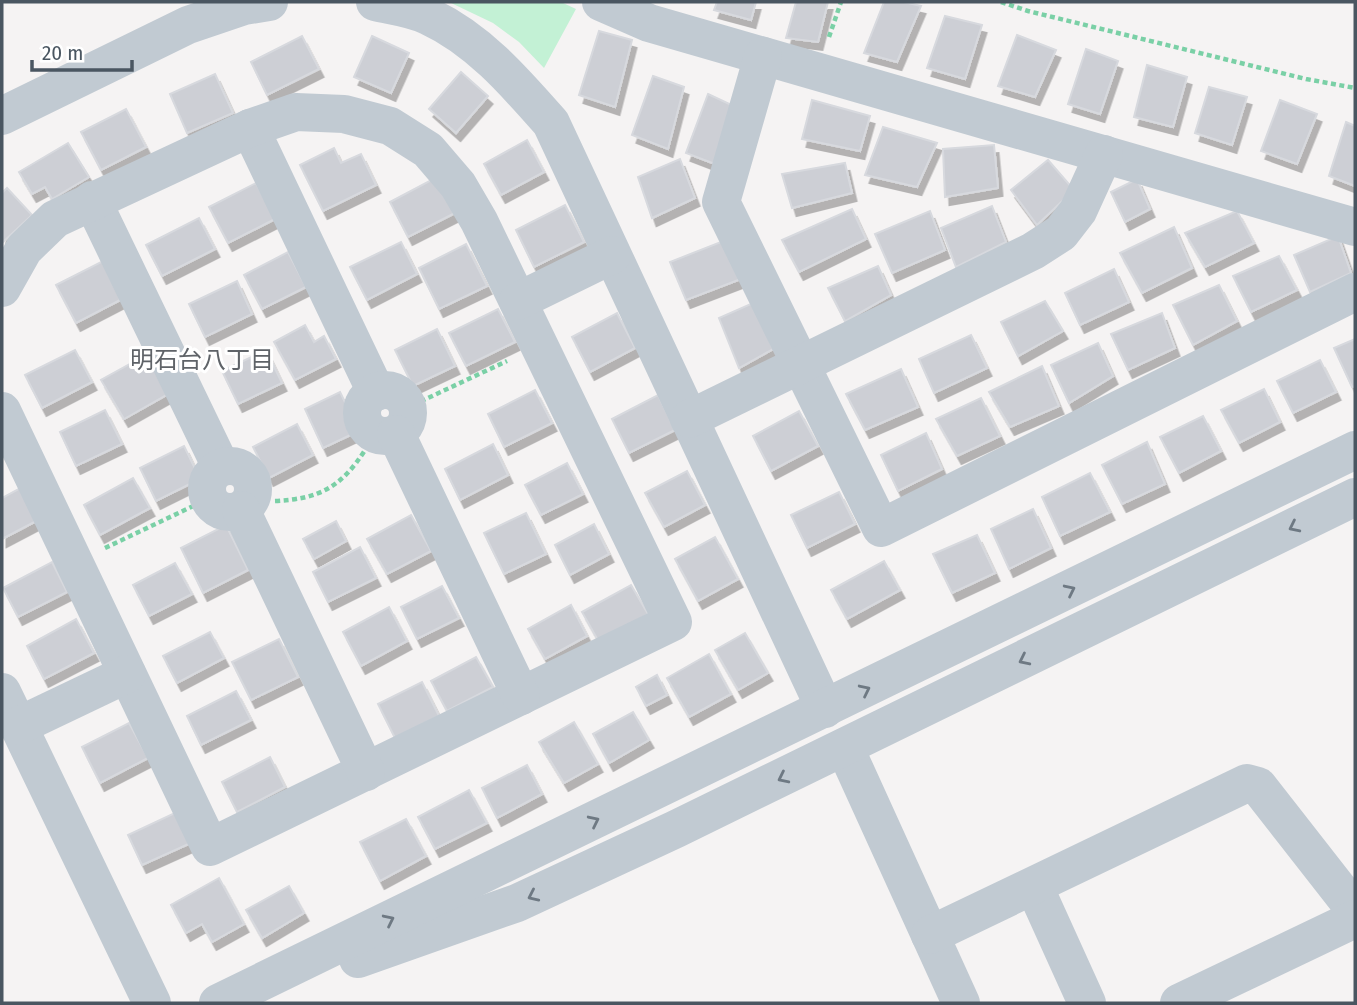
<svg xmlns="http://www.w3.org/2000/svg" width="1357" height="1005" font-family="'Fira Sans Condensed','Noto Sans JP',sans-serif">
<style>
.green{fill:#c3f1d5}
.building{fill:#cdcfd5;stroke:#d7d9de;stroke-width:2;filter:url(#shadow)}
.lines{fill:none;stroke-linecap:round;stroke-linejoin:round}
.path{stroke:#7ad0a6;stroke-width:4.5;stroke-dasharray:5 3.5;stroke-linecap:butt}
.minor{stroke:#c1cad2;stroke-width:38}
.tertiary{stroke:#c1cad2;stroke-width:38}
.oneway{stroke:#6e7983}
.labels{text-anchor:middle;stroke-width:6;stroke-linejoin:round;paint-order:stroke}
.neighbourhood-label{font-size:24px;fill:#5f6368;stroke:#fff}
</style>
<defs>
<filter id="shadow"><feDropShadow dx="4.5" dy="8" stdDeviation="0" flood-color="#0004"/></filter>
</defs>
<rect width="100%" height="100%" fill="#f5f3f3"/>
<polygon class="green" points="449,2 561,2 576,9 544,68 519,42 493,23"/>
<g class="building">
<polygon points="717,2 756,2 751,20 714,10"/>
<polygon points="796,2 828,2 818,42 786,38"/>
<polygon points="884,2 904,2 921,6 897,62 864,53"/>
<polygon points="945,16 982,25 965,79 927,68"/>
<polygon points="599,31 632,40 615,107 579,95"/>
<polygon points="1017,35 1056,50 1035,97 998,86"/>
<polygon points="302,36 319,69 267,95 251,62"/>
<polygon points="372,36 409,53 391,93 354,77"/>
<polygon points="1086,49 1118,61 1100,114 1068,104"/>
<polygon points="1147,65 1187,77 1173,127 1134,117"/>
<polygon points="461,72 488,96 456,133 429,109"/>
<polygon points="215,74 233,113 187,133 170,94"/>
<polygon points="653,76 684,87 668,149 632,135"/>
<polygon points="1209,87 1247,97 1232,145 1195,133"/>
<polygon points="708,94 738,108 720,166 686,153"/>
<polygon points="812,100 870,116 860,151 802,139"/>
<polygon points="1280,100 1317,114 1297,164 1261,151"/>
<polygon points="126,109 146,147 101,170 81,132"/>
<polygon points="1346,122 1355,126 1355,186 1329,176"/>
<polygon points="883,127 937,143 917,187 865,175"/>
<polygon points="527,140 544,172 501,195 484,164"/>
<polygon points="68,143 89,177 52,199 45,187 32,194 19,172"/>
<polygon points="994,145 998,188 945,197 943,149"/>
<polygon points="334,148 341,163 361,154 376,185 323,211 300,165"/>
<polygon points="680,159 695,198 652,218 638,177"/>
<polygon points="1048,160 1074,190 1037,225 1011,190"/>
<polygon points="845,163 852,193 792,208 782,174"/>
<polygon points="437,177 455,213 408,237 390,202"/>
<polygon points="1137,179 1150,209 1125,222 1111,192"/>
<polygon points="256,183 275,219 228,243 209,207"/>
<polygon points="7,188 32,215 2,243 2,193"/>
<polygon points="565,205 584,242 534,267 516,230"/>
<polygon points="992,206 1006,242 956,267 941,228"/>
<polygon points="852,209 866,239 799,272 782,240"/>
<polygon points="930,211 945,250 892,273 875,234"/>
<polygon points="1237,211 1254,243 1205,267 1185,233"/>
<polygon points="199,218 215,249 162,276 146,245"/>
<polygon points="1174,227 1192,268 1142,293 1120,253"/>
<polygon points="1338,236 1351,273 1310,292 1294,255"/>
<polygon points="726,240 741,279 686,300 670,262"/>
<polygon points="401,242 417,274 367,300 350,267"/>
<polygon points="466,244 487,286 439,309 419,268"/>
<polygon points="288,252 306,287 262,309 244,275"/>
<polygon points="1279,256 1297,290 1251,312 1233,276"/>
<polygon points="105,260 124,298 76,323 56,285"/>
<polygon points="878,266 891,295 845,321 828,288"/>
<polygon points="1114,269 1129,302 1080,325 1065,293"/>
<polygon points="237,281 252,314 205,337 189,304"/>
<polygon points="1219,285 1237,321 1193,345 1173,305"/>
<polygon points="1045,301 1063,331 1018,356 1001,322"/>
<polygon points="753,303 773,349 739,368 719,318"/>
<polygon points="498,309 515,342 466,366 449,333"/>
<polygon points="617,313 635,348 590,372 572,337"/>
<polygon points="1162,313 1175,348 1128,370 1111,334"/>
<polygon points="305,325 314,342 324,336 336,359 295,380 274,342"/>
<polygon points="437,329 455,366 413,386 395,350"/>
<polygon points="971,335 987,368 934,393 919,359"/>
<polygon points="1355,339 1355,386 1352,387 1334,348"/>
<polygon points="1098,343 1113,376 1069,403 1051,365"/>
<polygon points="75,350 92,382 42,408 25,375"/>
<polygon points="266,350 282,383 238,404 222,371"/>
<polygon points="146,355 168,394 124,419 101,380"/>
<polygon points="1320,360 1336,392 1293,413 1277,381"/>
<polygon points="1042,366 1059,406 1010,427 989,392"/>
<polygon points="901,369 918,407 865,430 846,394"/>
<polygon points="1264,389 1280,422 1239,443 1221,410"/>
<polygon points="535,390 552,423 504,447 488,414"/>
<polygon points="340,392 359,431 323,448 305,409"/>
<polygon points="658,395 675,430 629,453 612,419"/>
<polygon points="981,398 1000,436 957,456 936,419"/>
<polygon points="105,410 122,444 76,466 60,432"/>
<polygon points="799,411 818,446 771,471 753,436"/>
<polygon points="1203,416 1221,451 1179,473 1160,437"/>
<polygon points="297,424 313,455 269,478 253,447"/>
<polygon points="926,433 942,469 898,491 881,455"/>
<polygon points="1147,442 1165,484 1122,504 1102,465"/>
<polygon points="493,444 508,475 460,500 445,469"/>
<polygon points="184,446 200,479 156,501 140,468"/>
<polygon points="567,463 583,494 541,515 525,485"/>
<polygon points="687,471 705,505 664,527 645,493"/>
<polygon points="1090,473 1110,512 1060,536 1042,497"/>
<polygon points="133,478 150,508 100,535 84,505"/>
<polygon points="24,486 42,518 2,539 2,498"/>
<polygon points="839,492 855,524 807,548 791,515"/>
<polygon points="1033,509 1051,548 1009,569 991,529"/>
<polygon points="526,513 546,554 504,574 484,533"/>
<polygon points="411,515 431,551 387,574 367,539"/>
<polygon points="336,521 346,541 314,559 303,539"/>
<polygon points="594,524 609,554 570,575 555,545"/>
<polygon points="226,525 248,570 203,593 181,548"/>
<polygon points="977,535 995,573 952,593 933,554"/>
<polygon points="715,537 738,579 698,601 675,559"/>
<polygon points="360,547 376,578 328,602 313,572"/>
<polygon points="884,561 900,590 847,619 831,590"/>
<polygon points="52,562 67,592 18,617 3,588"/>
<polygon points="175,563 192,594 149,616 133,585"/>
<polygon points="631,585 648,614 599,642 582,612"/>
<polygon points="442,586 459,618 417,639 401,607"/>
<polygon points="571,605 587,636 545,659 528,629"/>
<polygon points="389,607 407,641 361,666 343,632"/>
<polygon points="76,619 94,653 44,679 27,646"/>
<polygon points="210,632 224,658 177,683 163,656"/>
<polygon points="745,633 768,673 738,690 715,650"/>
<polygon points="279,639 298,677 251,700 232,662"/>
<polygon points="709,654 731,694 689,717 667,678"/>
<polygon points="476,657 493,687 447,711 431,681"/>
<polygon points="657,675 667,695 646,706 636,687"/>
<polygon points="422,682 439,716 395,738 378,704"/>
<polygon points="236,691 251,720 201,745 187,716"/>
<polygon points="633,712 649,740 609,763 593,734"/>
<polygon points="574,722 598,764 564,783 539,742"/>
<polygon points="129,723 148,758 100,783 82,747"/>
<polygon points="270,757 285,787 237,812 222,782"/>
<polygon points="527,765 542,794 497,818 482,788"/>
<polygon points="469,790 487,823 435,849 418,817"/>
<polygon points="179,811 193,842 142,865 128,835"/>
<polygon points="406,819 426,856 380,881 360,842"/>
<polygon points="219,878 244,924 212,942 202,924 186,933 171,905"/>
<polygon points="289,886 304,913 262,938 246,910"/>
</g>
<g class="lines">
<g class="path">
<polyline points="1001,2 1028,11 1306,79 1355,88"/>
<polyline points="829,37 841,2"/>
<polyline points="413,405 507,361"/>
<path d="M275 501C318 499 341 488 365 450"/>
<polyline points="105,548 208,499"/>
</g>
<g class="minor">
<path d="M375 2C392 6 412 8 428 16 478 39 515 82 551 123L825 709"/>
<polyline points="601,2 649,23 1355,227"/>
<polyline points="763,56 721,202 881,528 1355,292"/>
<polyline points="2,116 188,25 244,6 269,2"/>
<polyline points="250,128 376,392"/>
<polyline points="92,200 221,467"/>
<polyline points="2,288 24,249 55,219 250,128 296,112 344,114 390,126 428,150 458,185 479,221 673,622 210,847 2,411"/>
<polyline points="518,301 612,255"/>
<circle cx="385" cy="413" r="23"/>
<polyline points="689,419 1033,251 1061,233 1078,211 1104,154"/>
<polyline points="396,434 521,696"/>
<circle cx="230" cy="489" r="23"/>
<polyline points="241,510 366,772"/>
<polyline points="2,692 152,1003"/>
<polyline points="18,726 127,674"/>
<polyline points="845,748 961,1003"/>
<polyline points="1034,886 1087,1003"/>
<polyline points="930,935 1247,783 1258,786 1355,910"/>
<polyline points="1179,1003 1355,919"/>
</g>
<g class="tertiary">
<polyline points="358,959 517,903 676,829 1355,497"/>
<polyline points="218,1003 1355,450"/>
</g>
</g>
<defs><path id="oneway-chevron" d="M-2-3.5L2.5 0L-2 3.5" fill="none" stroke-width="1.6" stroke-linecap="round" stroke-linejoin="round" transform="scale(1.75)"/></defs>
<g class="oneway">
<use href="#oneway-chevron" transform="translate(1294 527) rotate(154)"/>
<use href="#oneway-chevron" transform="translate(1070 590) rotate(-26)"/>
<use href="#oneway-chevron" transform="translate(1024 660) rotate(154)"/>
<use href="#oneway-chevron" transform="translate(865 690) rotate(-26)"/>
<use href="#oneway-chevron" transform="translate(783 778) rotate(154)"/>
<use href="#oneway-chevron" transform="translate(594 821) rotate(-26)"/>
<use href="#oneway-chevron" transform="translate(533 896) rotate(155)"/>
<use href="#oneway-chevron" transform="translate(389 920) rotate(-26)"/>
</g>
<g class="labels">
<g class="neighbourhood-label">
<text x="202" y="368">明石台八丁目</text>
</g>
</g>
<rect width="1357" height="1005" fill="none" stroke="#4a5661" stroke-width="7"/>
<path d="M32 60v10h100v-10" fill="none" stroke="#4a5661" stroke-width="3.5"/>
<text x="42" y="60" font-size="21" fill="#4a5661" stroke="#ffffff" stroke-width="5" paint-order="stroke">20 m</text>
</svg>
